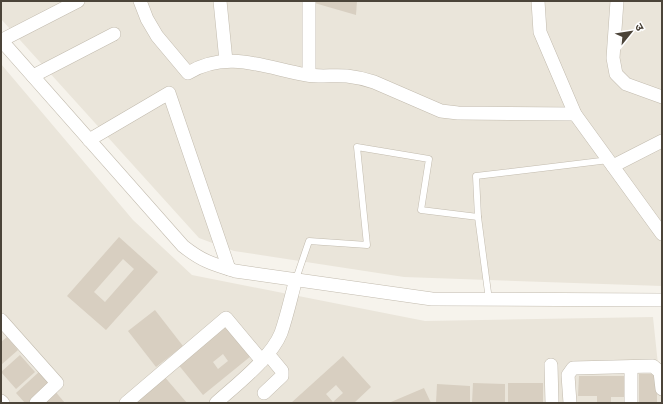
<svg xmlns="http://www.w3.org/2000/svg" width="663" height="404" font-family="Overpass,'Noto Sans Devanagari',sans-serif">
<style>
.residential{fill:#eae5da}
.building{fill:#d8cfc1;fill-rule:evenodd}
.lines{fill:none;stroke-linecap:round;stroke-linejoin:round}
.service-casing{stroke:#c2bbae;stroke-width:7}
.minor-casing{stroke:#c2bbae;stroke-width:14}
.service{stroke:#fff;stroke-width:6}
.minor{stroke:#fff;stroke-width:13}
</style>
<rect width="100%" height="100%" fill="#f6f3ec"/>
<g class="residential">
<polygon points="1,1 662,1 662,286 404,277 234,251 199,238 1,19"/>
<polygon points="1,64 133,220 192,275 425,321 653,317 662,403 1,403"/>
</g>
<g class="building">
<polygon points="312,1 357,1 356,15 311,2"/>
<path d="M119 237 158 272 106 330 67 296ZM123 259 134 269 105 302 94 292Z"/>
<polygon points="155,310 183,346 156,367 128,331"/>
<path d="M225 324 251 356 203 395 177 363ZM223 354 228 361 218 369 213 362Z"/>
<polygon points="7,337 18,350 1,365 1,342"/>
<polygon points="20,355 35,372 16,389 1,372"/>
<path d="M343 356 371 387 354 403H291ZM336 385 343 393 333 402 326 394Z"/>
<polygon points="40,371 52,385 31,403 25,403 16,393"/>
<rect x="639" y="374" width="18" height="29"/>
<polygon points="163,375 187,403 132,403"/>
<polygon points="579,376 627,376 627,397 611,397 611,403 597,403 597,396 578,396"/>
<polygon points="473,383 505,384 505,403 472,403"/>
<rect x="508" y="383" width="35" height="20"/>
<polygon points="437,384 470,386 470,403 436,403"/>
<polygon points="424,388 431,403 392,403 391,402"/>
<polygon points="54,390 65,403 40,403"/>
</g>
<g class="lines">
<defs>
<g id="service">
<polyline points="296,279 309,241 367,245 357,147 429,159 421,210 478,217"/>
<polyline points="489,300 478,217 476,176 609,160"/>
</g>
<g id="minor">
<path d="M140 1 147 19 157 36 188 73C227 49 266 68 307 75 320 77 334 75 347 76 356 77 365 79 374 82L441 111 458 113 575 114"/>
<polyline points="220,1 226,61"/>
<polyline points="538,1 540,32 575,114 662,234"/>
<polyline points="617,1 613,58 616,74 626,84 662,97"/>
<path d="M1 40 183 246C202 261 212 264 235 271L432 299 662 300"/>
<polyline points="2,40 78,1"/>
<polyline points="309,75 309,1"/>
<polyline points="33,76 114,34"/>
<polyline points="89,140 169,93 229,269"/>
<polyline points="613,166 662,141"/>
<polyline points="1,320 57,383 36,403"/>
<polyline points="551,365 552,403"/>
<polyline points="631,367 631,403"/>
<polyline points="264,393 282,376 282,371 268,354"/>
<polyline points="1,401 3,403"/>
<polyline points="126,403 226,318 262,361"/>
<path d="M216 403C236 385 271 358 281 333 287 316 291 297 296 279"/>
<polyline points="570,403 568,375 573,368 653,366 660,372 662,389"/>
</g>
</defs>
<use href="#service" class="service-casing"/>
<use href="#minor" class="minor-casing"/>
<use href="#service" class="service"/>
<use href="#minor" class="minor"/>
</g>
<rect width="663" height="404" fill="none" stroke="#4b4439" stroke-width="4"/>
<g transform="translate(631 32) rotate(60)" stroke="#ffffff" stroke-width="3" paint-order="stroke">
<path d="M0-3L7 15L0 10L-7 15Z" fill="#4b4439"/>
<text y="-6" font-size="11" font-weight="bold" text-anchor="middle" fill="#4b4439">उ</text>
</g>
</svg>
